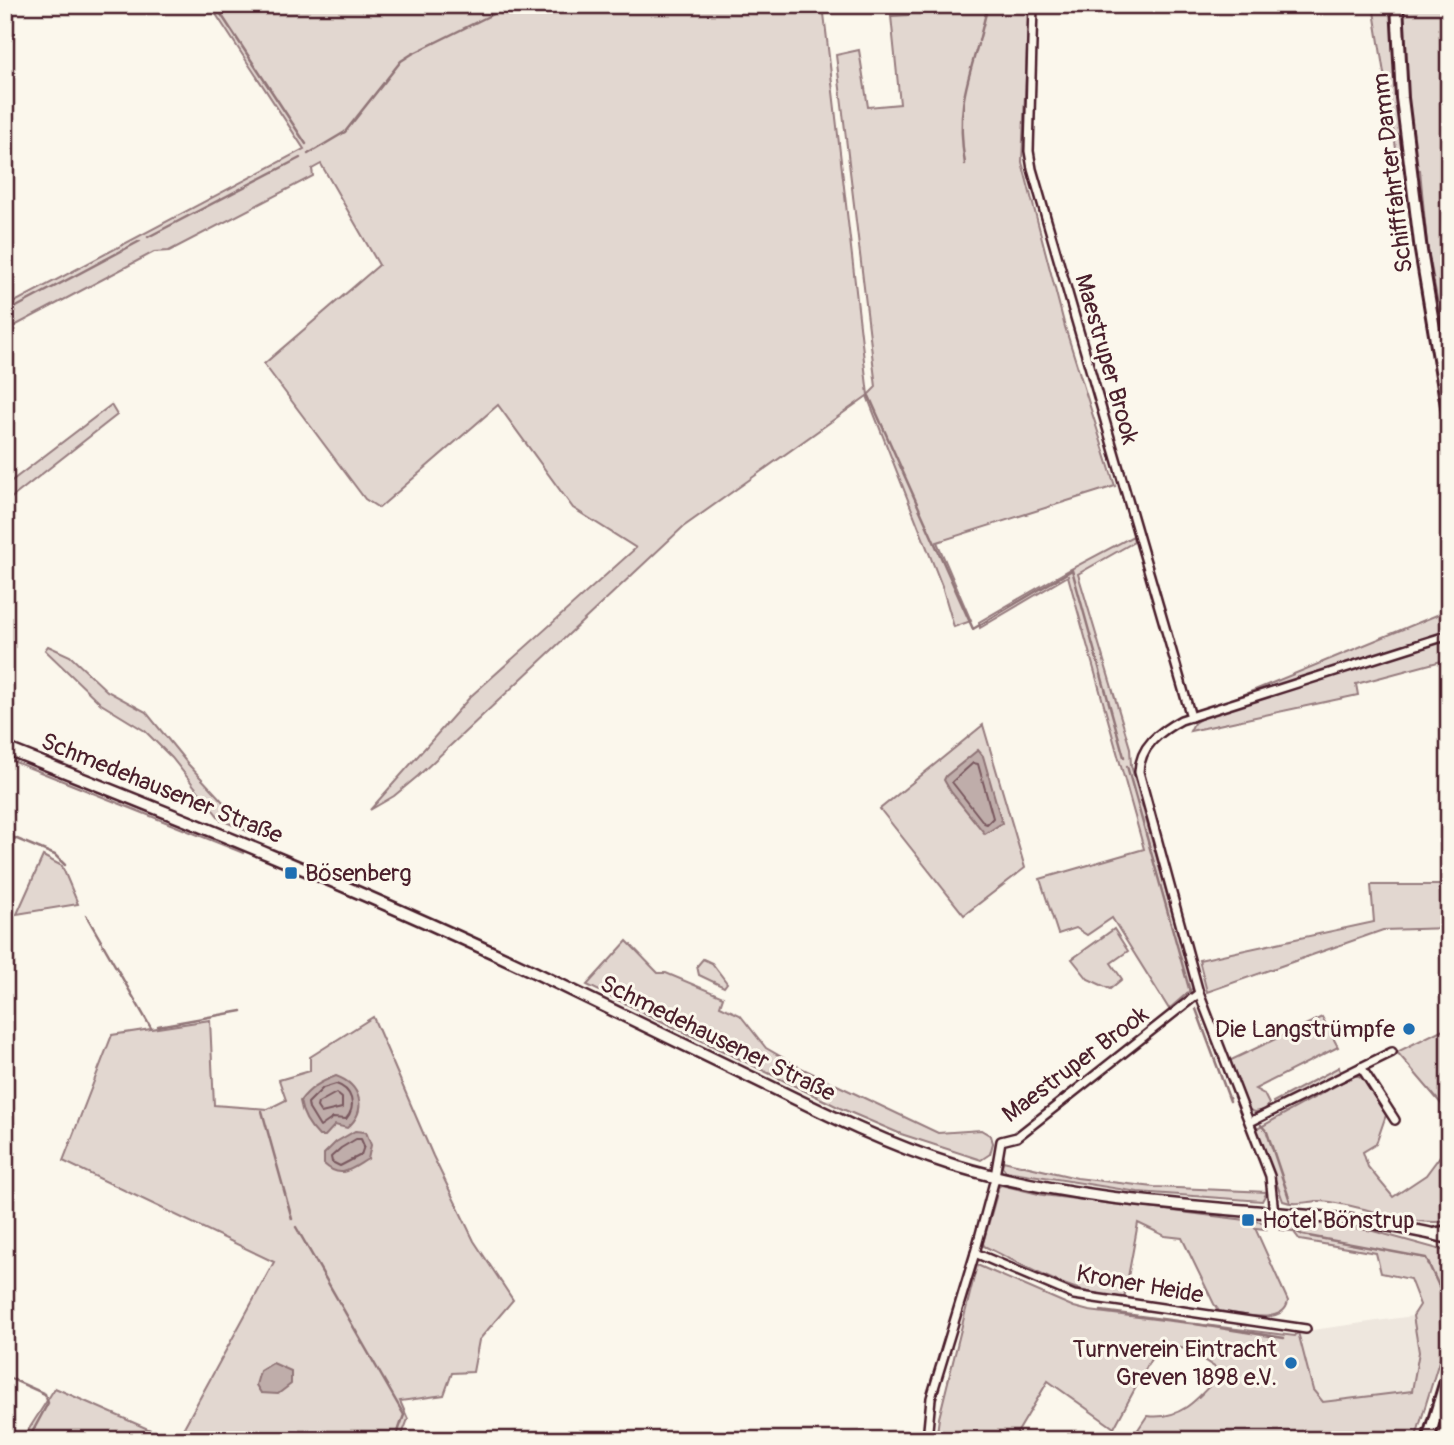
<svg xmlns="http://www.w3.org/2000/svg" width="1454" height="1445" font-family="Pangolin,sans-serif">
<style>
.built{fill:#eee7de}
.green{fill:#e2d7d0;stroke:#967b7e;stroke-width:2}
.water{fill:#bfadaa;stroke:#907477;stroke-width:2}
.lines{fill:none;stroke-linecap:round;stroke-linejoin:round}
.shore{stroke:#79585e;stroke-width:2}
.stream{stroke:#907477;stroke-width:2.5}
.minor-casing{stroke:#4a1f2b;stroke-width:12}
.secondary-casing{stroke:#4a1f2b;stroke-width:15}
.primary-casing{stroke:#4a1f2b;stroke-width:16}
.minor{stroke:#fbf7ec;stroke-width:7}
.secondary{stroke:#fbf7ec;stroke-width:10}
.primary{stroke:#fbf7ec;stroke-width:10}
.poi-dot{fill:#1f6fb2;stroke:#fbf7ec;stroke-width:2.5}
.labels{text-anchor:middle;stroke-width:6;stroke-linejoin:round;paint-order:stroke}
.street-label{font-size:24px;fill:#4a1f2b;stroke:#fbf7ec}
.poi-label{font-size:24px;fill:#4a1f2b;stroke:#fbf7ec;text-anchor:start}
</style>
<rect width="100%" height="100%" fill="#fbf7ec"/>
<filter id="ink" filterUnits="userSpaceOnUse"><feTurbulence type="fractalNoise" baseFrequency=".0143" numOctaves="2"/><feDisplacementMap in="SourceGraphic" scale="14" xChannelSelector="R" yChannelSelector="G"/><feConvolveMatrix kernelMatrix="1 2 1 2 8 2 1 2 1" color-interpolation-filters="sRGB"/></filter>
<g filter="url(#ink)">
<g class="built">
<polygon points="1413,1316 1419,1352 1412,1391 1323,1402 1313,1391 1298,1332"/>
<polygon points="1449,1400 1449,1440 1435,1440"/>
</g>
<g class="green">
<polygon points="210,5 823,5 868,395 876,387 836,55 859,50 868,107 900,104 891,16 909,15 913,5 1029,5 1022,162 1065,327 1115,486 937,542 971,621 954,627 942,586 867,396 683,527 418,776 394,796 370,810 471,696 636,548 573,508 498,405 379,508 365,499 264,364 379,265 321,164 312,169 313,176 169,251 154,252 5,331 5,307 304,149"/>
<polygon points="1373,5 1449,5 1449,140 1444,187 1449,220 1449,364 1427,244 1420,170 1399,167"/>
<polygon points="111,405 117,415 5,503 5,486"/>
<polygon points="1133,536 1134,542 1078,574 1130,748 1131,765 1193,988 1169,1009 1112,918 1087,935 1076,928 1058,934 1040,879 1144,849 1068,576 980,628 979,622 1067,571"/>
<polygon points="1449,610 1449,659 1356,684 1358,695 1190,731 1194,723 1233,699"/>
<polygon points="48,646 70,656 107,691 146,712 188,764 225,804 265,836 254,834 221,820 172,758 145,731 101,704 45,650"/>
<polygon points="983,725 1025,868 964,915 880,809"/>
<polygon points="5,754 244,849 243,853 5,758"/>
<polygon points="43,856 62,866 78,904 17,914"/>
<polygon points="1371,885 1449,885 1449,928 1383,930 1207,992 1199,960 1374,922"/>
<polygon points="1114,929 1128,951 1111,963 1122,979 1110,989 1088,979 1072,959"/>
<polygon points="627,941 658,973 666,973 723,997 720,1006 740,1015 766,1048 801,1068 938,1133 981,1130 991,1136 993,1143 990,1154 981,1160 901,1134 840,1108 587,985"/>
<polygon points="703,959 712,963 727,983 724,987 699,975 697,966"/>
<polygon points="373,1017 433,1156 474,1241 513,1300 479,1340 473,1372 452,1373 444,1395 400,1401 408,1419 400,1440 177,1440 274,1262 63,1161 112,1035 210,1020 214,1105 268,1109 286,1100 279,1080 310,1071 310,1057"/>
<polygon points="1322,1017 1338,1047 1255,1089 1264,1094 1269,1104 1265,1110 1255,1112 1249,1110 1229,1061"/>
<polygon points="1449,1026 1449,1113 1397,1052"/>
<polygon points="1339,1067 1340,1073 1274,1105 1273,1102"/>
<path d="M1353 1076H1359L1364 1080 1386 1115 1376 1144 1363 1152 1368 1167 1393 1197 1426 1175 1449 1144V1221C1406 1227 1363 1204 1321 1201 1308 1201 1295 1206 1283 1201L1257 1129Z"/>
<polygon points="1003,1161 1077,1178 1154,1187 1267,1192 1262,1201 1138,1192 1006,1171 1002,1166"/>
<path d="M1001 1185 1043 1195 1262 1222 1266 1229 1255 1228 1288 1301C1284 1327 1238 1313 1219 1311L1214 1304 1182 1238 1165 1236 1138 1223 1124 1299C1074 1295 1029 1268 984 1246L983 1243 998 1190 996 1189Z"/>
<path d="M1293 1220H1305L1373 1231 1449 1252V1328L1415 1440H1131L1147 1416C1183 1421 1201 1395 1222 1372L1188 1350 1160 1342 1114 1428 1048 1381 1013 1440H936L939 1418 977 1265 1074 1307 1089 1311 1295 1336 1298 1332 1313 1390 1323 1402 1412 1391 1419 1352 1413 1316 1420 1305 1410 1279 1381 1273 1376 1253 1300 1240 1293 1231 1280 1230 1285 1223Z"/>
<polygon points="55,1388 173,1440 22,1440"/>
</g>
<g class="water">
<polygon points="978,750 983,756 1002,823 985,834 951,792 944,780 946,776"/>
<path d="M336 1076C361 1085 368 1110 347 1128L335 1125 325 1136H319C309 1126 302 1115 300 1101 310 1088 320 1082 336 1076Z"/>
<path d="M355 1131 366 1132 371 1145 368 1159C351 1169 341 1180 324 1164V1154L336 1142Z"/>
<polygon points="273,1363 291,1371 291,1384 278,1394 261,1393 256,1385 260,1371"/>
</g>
<g class="lines">
<g class="shore">
<polygon points="973,763 978,764 993,818 987,824 984,823 952,782"/>
<path d="M336 1084C352 1089 357 1106 346 1119L333 1118 320 1127 309 1109 308 1103 323 1088Z"/>
<polygon points="336,1093 342,1098 342,1108 321,1113 317,1107 318,1103"/>
<polygon points="356,1139 361,1139 364,1146 361,1155 340,1166 332,1162 331,1157 341,1148"/>
</g>
<g class="stream">
<polyline points="215,5 306,144"/>
<polyline points="979,41 988,5"/>
<polyline points="308,154 345,132 401,61 412,54 511,5"/>
<path d="M965 164C957 115 964 91 978 44"/>
<polyline points="148,237 300,158"/>
<polyline points="5,313 140,241"/>
<polyline points="869,396 973,629 1072,570 1124,757"/>
<polyline points="5,715 5,717"/>
<polyline points="1127,766 1190,992"/>
<polyline points="5,834 55,855 65,865"/>
<polyline points="86,915 151,1028"/>
<polyline points="1196,1009 1230,1101"/>
<polyline points="158,1026 242,1011"/>
<polyline points="262,1111 292,1219"/>
<polyline points="1261,1125 1267,1132 1290,1201"/>
<polyline points="1297,1223 1295,1231 1303,1235 1426,1258 1449,1308"/>
<polyline points="296,1227 404,1415 395,1440"/>
<polyline points="1101,1311 1185,1322"/>
<polyline points="1195,1324 1284,1338"/>
<polyline points="5,1376 45,1394 48,1403 28,1440"/>
</g>
<defs>
<g id="minor">
<polyline points="1033,5 1029,151 1032,169 1191,717"/>
<polyline points="1361,1067 1395,1120"/>
<polyline points="1250,1122 1392,1052"/>
<path d="M1274 1213 1270 1176 1199 993 1139 772C1140 746 1159 732 1181 720L1449 635"/>
<polyline points="975,1253 1074,1295 1306,1329"/>
<polyline points="927,1440 931,1398 975,1253 994,1182 1001,1141 1017,1137 1199,993"/>
</g>
<path id="secondary" d="M5 748C182 818 359 889 532 971 608 1008 685 1045 761 1082 824 1113 886 1144 953 1165 1050 1194 1149 1203 1250 1211 1317 1216 1383 1221 1449 1238"/>
<g id="primary">
<polyline points="1397,5 1402,98 1421,251 1449,418"/>
<polyline points="1435,1234 1449,1231"/>
<polyline points="1428,1440 1449,1371"/>
</g>
</defs>
<use href="#minor" class="minor-casing"/>
<use href="#secondary" class="secondary-casing"/>
<use href="#primary" class="primary-casing"/>
<use href="#minor" class="minor"/>
<use href="#secondary" class="secondary"/>
<use href="#primary" class="primary"/>
</g>
</g>
<g class="poi-dot">
<rect x="284" y="866" width="14" height="14" rx="3.5"/>
<circle cx="1409" cy="1029" r="7"/>
<rect x="1241" y="1213" width="14" height="14" rx="3.5"/>
<circle cx="1291" cy="1363" r="7"/>
</g>
<g class="labels">
<g class="street-label">
<text transform="translate(1392 173) rotate(-97)" y="8">Schifffahrter Damm</text>
<text transform="translate(1107 359) rotate(74)" y="8">Maestruper Brook</text>
<text transform="translate(162 788) rotate(22)" y="8">Schmedehausener Straße</text>
<text transform="translate(718 1038) rotate(26)" y="8">Schmedehausener Straße</text>
<text transform="translate(1075 1064) rotate(-37)" y="8">Maestruper Brook</text>
<text transform="translate(1140 1284) rotate(10)" y="8">Kroner Heide</text>
</g>
<g class="poi-label">
<text x="305" y="881">Bösenberg</text>
<text x="1395" y="1037" text-anchor="end">Die Langstrümpfe</text>
<text x="1262" y="1228">Hotel Bönstrup</text>
<text x="1277" y="1357" text-anchor="end">Turnverein Eintracht<tspan x="1277" dy="28">Greven 1898 e.V.</tspan></text>
</g>
</g>
<rect width="1454" height="1445" fill="none" stroke="#fbf7ec" stroke-width="28"/>
<rect x="14" y="14" width="1426" height="1417" fill="none" stroke="#4a1f2b" stroke-width="2.5" filter="url(#ink)"/>
</svg>
